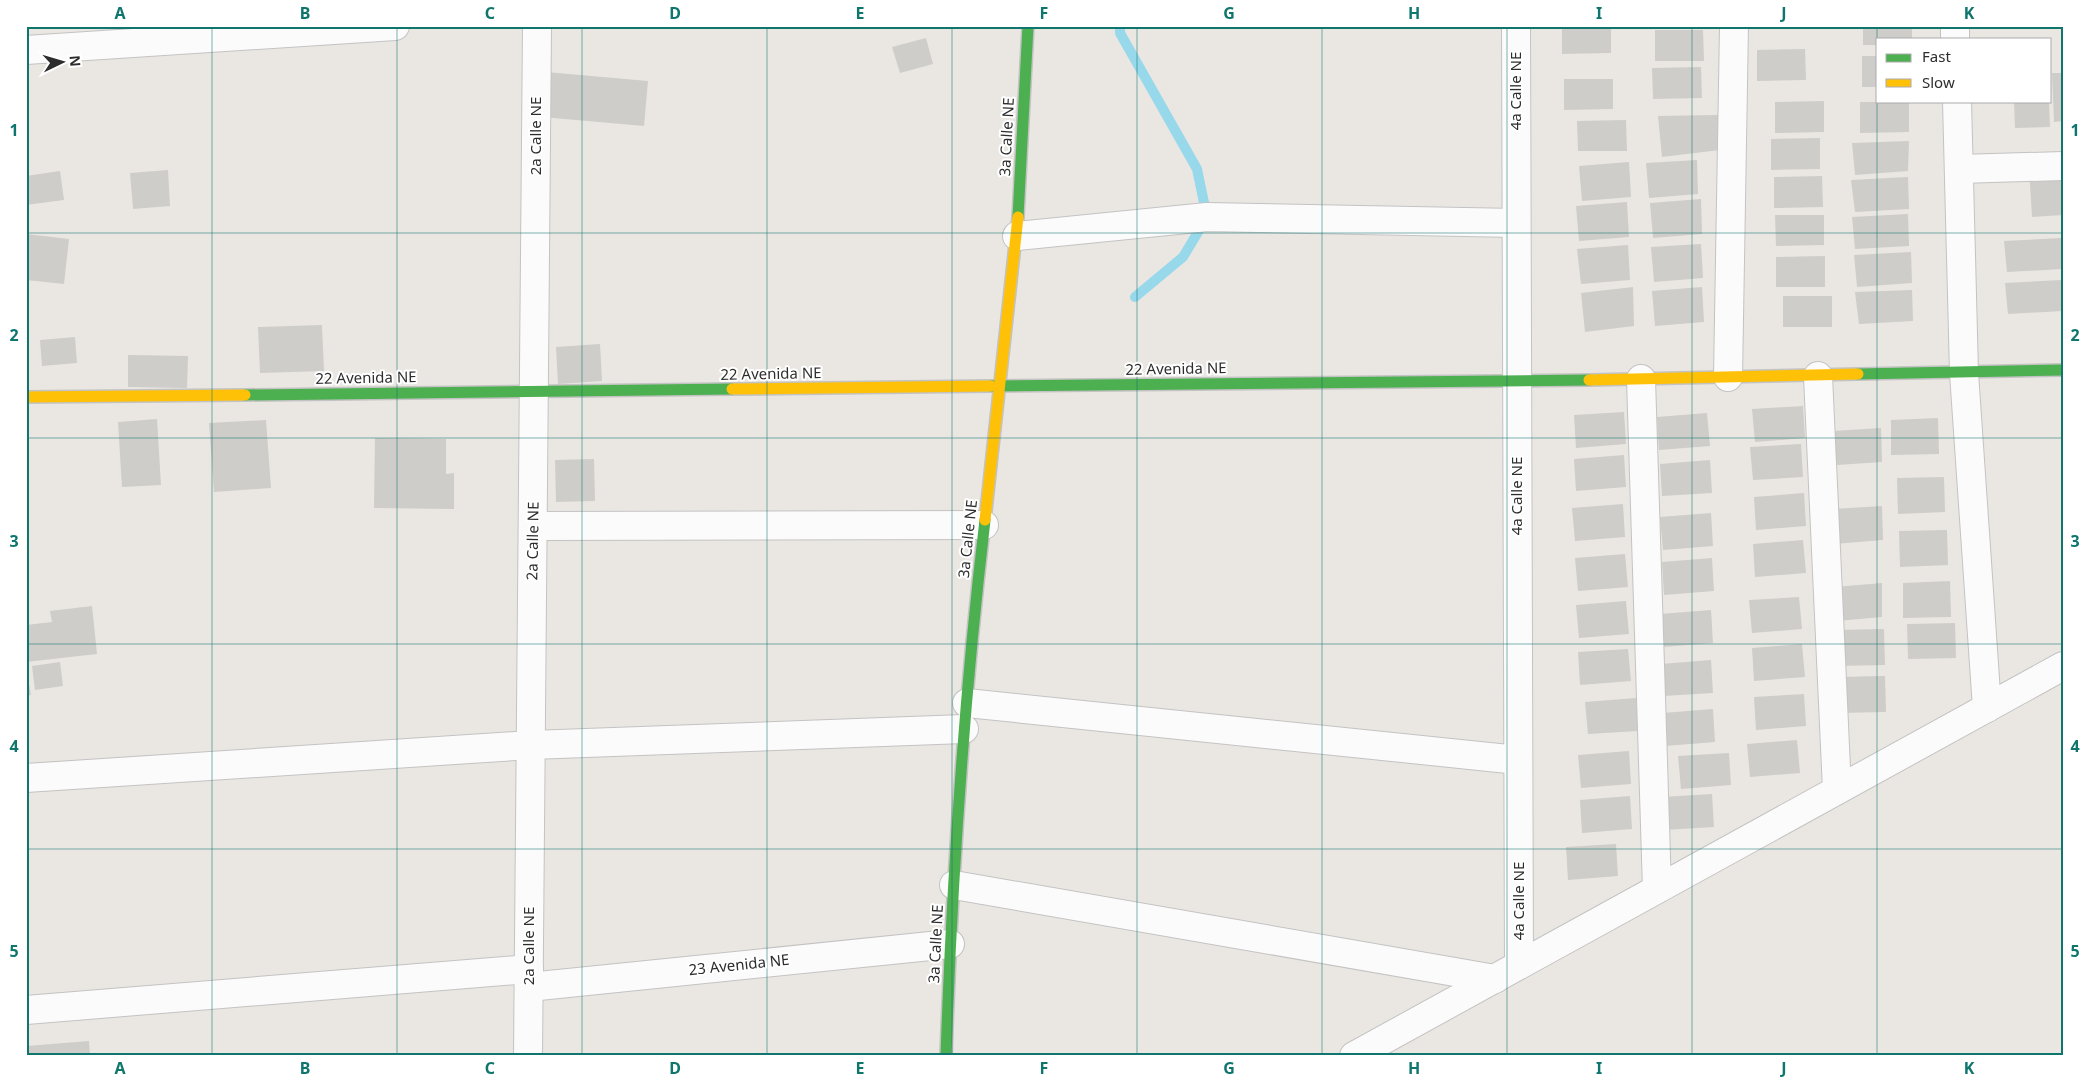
<svg xmlns="http://www.w3.org/2000/svg" width="2089" height="1082" font-family="'Noto Sans',sans-serif">
<style>
.lines{fill:none;stroke-linecap:round;stroke-linejoin:round}
.stream{stroke:#97d8eb;stroke-width:10}
.building{fill:#cfcdc9}
.street-casing{stroke:#c4c3c3;stroke-width:30}
.fast-casing{stroke:#c4c3c3;stroke-width:14}
.slow-casing{stroke:#c4c3c3;stroke-width:14}
.street{stroke:#fcfbfb;stroke-width:28}
.fast{stroke:#4caf50;stroke-width:11}
.slow{stroke:#ffc107;stroke-width:11}
.grid{fill:none;stroke:#0f766e;stroke-width:1;stroke-opacity:0.55}
.labels{text-anchor:middle;stroke-width:4;stroke-linejoin:round;paint-order:stroke}
.street-label{font-size:15px;fill:#2d2d2d;stroke:#fff}
.neatline{fill:none;stroke:#0f766e;stroke-width:2}
.grid-label{font-size:16px;text-anchor:middle;font-weight:bold;fill:#0f766e}
</style>
<rect width="100%" height="100%" fill="#eae7e2"/>
<g class="lines">
<polyline class="stream" points="1120,26 1120,33 1197,169 1207,217 1183,257 1135,297"/>
</g>
<g class="building">
<polygon points="1562,26 1611,26 1611,53 1562,54"/>
<rect x="1760" y="26" width="49" height="3"/>
<polygon points="1863,26 1912,26 1912,39 1878,39 1878,45 1863,45"/>
<polygon points="1655,30 1703,30 1704,61 1655,61"/>
<polygon points="926,38 933,64 900,73 892,47"/>
<polygon points="1805,49 1806,80 1757,81 1757,50"/>
<rect x="1862" y="56" width="16" height="31"/>
<polygon points="1701,67 1702,98 1653,99 1652,68"/>
<polygon points="546,72 648,81 644,126 542,117"/>
<polygon points="2052,73 2063,73 2063,121 2054,122"/>
<polygon points="1564,79 1613,79 1613,109 1564,110"/>
<polygon points="1824,101 1824,132 1775,133 1775,102"/>
<polygon points="2014,101 2049,101 2050,127 2015,128"/>
<polygon points="1860,102 1909,102 1909,132 1860,133"/>
<polygon points="1718,115 1720,150 1662,157 1658,116"/>
<polygon points="1626,120 1627,151 1578,151 1577,121"/>
<polygon points="1820,138 1820,169 1771,170 1771,139"/>
<polygon points="1909,141 1908,171 1855,175 1852,143"/>
<polygon points="1697,160 1698,194 1649,198 1646,163"/>
<polygon points="1629,162 1631,197 1582,201 1579,166"/>
<polygon points="2063,167 2063,215 2032,217 2029,169"/>
<polygon points="168,170 170,206 133,209 130,173"/>
<polygon points="60,171 64,200 26,205 26,176"/>
<polygon points="1822,176 1823,207 1774,208 1774,177"/>
<polygon points="1908,177 1909,209 1855,212 1851,180"/>
<polygon points="1701,199 1702,234 1653,238 1650,203"/>
<polygon points="1627,202 1629,237 1579,241 1576,206"/>
<polygon points="1908,214 1909,246 1855,249 1852,217"/>
<polygon points="1775,215 1824,215 1824,245 1776,246"/>
<polygon points="26,234 69,239 64,284 26,280"/>
<polygon points="2061,238 2062,269 2007,272 2004,241"/>
<polygon points="1701,244 1703,278 1654,282 1651,247"/>
<polygon points="1628,245 1630,280 1581,284 1577,249"/>
<polygon points="1911,252 1912,283 1857,287 1854,255"/>
<polygon points="1825,256 1825,287 1776,287 1776,257"/>
<polygon points="2061,280 2062,311 2008,314 2005,283"/>
<polygon points="1633,287 1634,326 1585,332 1581,293"/>
<polygon points="1702,287 1704,322 1655,326 1652,291"/>
<polygon points="1912,290 1913,321 1859,324 1855,292"/>
<rect x="1783" y="296" width="49" height="31"/>
<polygon points="322,325 324,371 260,373 258,327"/>
<polygon points="75,337 77,363 42,366 40,340"/>
<polygon points="600,344 602,381 558,384 556,347"/>
<polygon points="128,355 188,356 187,388 128,387"/>
<polygon points="1803,406 1805,438 1755,442 1752,409"/>
<polygon points="1624,412 1626,444 1576,448 1574,415"/>
<polygon points="1707,413 1710,446 1659,450 1657,417"/>
<polygon points="1938,418 1939,454 1891,455 1891,420"/>
<polygon points="157,419 161,485 122,487 118,422"/>
<polygon points="266,420 271,488 214,492 209,423"/>
<polygon points="1881,428 1882,462 1837,465 1833,431"/>
<polygon points="375,438 446,439 446,474 454,473 454,509 374,508"/>
<polygon points="1801,444 1803,477 1753,480 1750,447"/>
<polygon points="1624,455 1626,487 1576,491 1574,459"/>
<polygon points="594,459 595,501 556,502 555,460"/>
<polygon points="1710,460 1712,493 1662,496 1660,464"/>
<polygon points="1944,477 1945,512 1898,514 1897,478"/>
<polygon points="1804,493 1806,526 1756,530 1754,497"/>
<polygon points="1623,504 1625,537 1575,541 1572,508"/>
<polygon points="1882,506 1883,540 1834,544 1833,509"/>
<polygon points="1711,513 1713,546 1663,550 1660,517"/>
<polygon points="1947,530 1948,565 1900,567 1899,531"/>
<polygon points="1803,540 1806,573 1755,577 1753,544"/>
<polygon points="1625,554 1628,587 1578,591 1575,558"/>
<polygon points="1712,558 1714,591 1664,595 1662,562"/>
<polygon points="1950,581 1951,617 1903,618 1903,583"/>
<polygon points="1882,583 1882,617 1837,621 1835,587"/>
<polygon points="1799,597 1802,629 1752,633 1749,600"/>
<polygon points="1626,601 1629,634 1579,638 1576,605"/>
<polygon points="92,606 97,654 26,662 26,625 52,622 50,611"/>
<polygon points="1711,610 1713,643 1663,647 1660,614"/>
<polygon points="1955,623 1956,658 1908,659 1907,624"/>
<polygon points="1884,629 1885,665 1837,666 1836,630"/>
<polygon points="1802,644 1805,677 1754,681 1752,648"/>
<polygon points="1628,649 1631,681 1580,685 1578,652"/>
<polygon points="1711,660 1713,693 1663,696 1661,664"/>
<polygon points="60,662 63,686 35,690 32,666"/>
<polygon points="26,668 31,695 26,696"/>
<polygon points="1885,676 1886,712 1838,713 1837,677"/>
<polygon points="1804,694 1806,726 1756,730 1754,697"/>
<polygon points="1636,698 1638,731 1588,734 1585,702"/>
<polygon points="1713,709 1715,742 1665,746 1663,713"/>
<polygon points="1797,740 1800,773 1750,777 1747,744"/>
<polygon points="1629,751 1631,784 1581,788 1578,755"/>
<polygon points="1729,753 1731,785 1681,789 1678,756"/>
<polygon points="1712,794 1714,827 1664,830 1662,797"/>
<polygon points="1630,796 1632,829 1582,833 1580,800"/>
<polygon points="1616,844 1618,876 1568,880 1566,847"/>
<polygon points="89,1041 90,1056 28,1056 27,1046"/>
</g>
<g class="lines">
<defs>
<g id="street">
<polyline points="1516,26 1519,965"/>
<polyline points="1955,26 1955,39"/>
<polyline points="26,50 395,26"/>
<polyline points="1957,101 1964,373 1987,708"/>
<polyline points="1959,169 2063,166"/>
<polyline points="1017,236 1207,217 1516,223"/>
<polyline points="1818,376 1837,790"/>
<polyline points="1728,377 1734,26"/>
<polyline points="1641,379 1657,889"/>
<polyline points="533,526 984,525"/>
<polyline points="967,703 1518,760"/>
<polyline points="26,778 531,745 964,729"/>
<polyline points="954,885 1495,979"/>
<polyline points="529,987 950,944"/>
<polyline points="26,1010 529,969"/>
<polyline points="528,1056 537,26"/>
<polyline points="1354,1056 2063,666"/>
</g>
<g id="fast">
<polyline points="1018,217 1028,26"/>
<polyline points="1858,374 2063,370"/>
<polyline points="991,386 1589,380"/>
<polyline points="245,395 732,389"/>
<path d="M946 1056C952 877 964 698 985 520"/>
</g>
<g id="slow">
<polyline points="1589,380 1858,374"/>
<polyline points="732,389 991,386"/>
<polyline points="26,397 245,395"/>
<polyline points="985,520 1018,217"/>
</g>
</defs>
<use href="#street" class="street-casing"/>
<use href="#fast" class="fast-casing"/>
<use href="#slow" class="slow-casing"/>
<use href="#street" class="street"/>
<use href="#fast" class="fast"/>
<use href="#slow" class="slow"/>
</g>
<path class="grid" d="M212 26V1056M397 26V1056M582 26V1056M767 26V1056M952 26V1056M1137 26V1056M1322 26V1056M1507 26V1056M1692 26V1056M1877 26V1056M26 233H2063M26 438H2063M26 644H2063M26 849H2063"/>
<g class="labels">
<g class="street-label">
<text transform="translate(1516 91) rotate(-90)" y="5">4a Calle NE</text>
<text transform="translate(536 136) rotate(-90)" y="5">2a Calle NE</text>
<text transform="translate(1007 137) rotate(-87)" y="5">3a Calle NE</text>
<text transform="translate(1176 369) rotate(-1)" y="5">22 Avenida NE</text>
<text transform="translate(771 374) rotate(-1)" y="5">22 Avenida NE</text>
<text transform="translate(366 378) rotate(-1)" y="5">22 Avenida NE</text>
<text transform="translate(1517 496) rotate(-90)" y="5">4a Calle NE</text>
<text transform="translate(968 539) rotate(-84)" y="5">3a Calle NE</text>
<text transform="translate(533 541) rotate(-89)" y="5">2a Calle NE</text>
<text transform="translate(1519 901) rotate(-90)" y="5">4a Calle NE</text>
<text transform="translate(936 944) rotate(-87)" y="5">3a Calle NE</text>
<text transform="translate(529 946) rotate(-90)" y="5">2a Calle NE</text>
<text transform="translate(739 965) rotate(-6)" y="5">23 Avenida NE</text>
</g>
</g>
<rect width="2089" height="1082" fill="none" stroke="#ffffff" stroke-width="55"/>
<rect x="1876" y="38" width="175" height="65" fill="#ffffff" stroke="#ababab"/>
<rect x="1886" y="54" width="25" height="8" fill="#4caf50" stroke="#ababab"/>
<text x="1922" y="62" font-size="15" fill="#2d2d2d">Fast</text>
<rect x="1886" y="79" width="25" height="8" fill="#ffc107" stroke="#ababab"/>
<text x="1922" y="88" font-size="15" fill="#2d2d2d">Slow</text>
<g transform="translate(62 62) rotate(85)" stroke="#ffffff" stroke-width="4" paint-order="stroke">
<path d="M0-4L9 19L0 12L-9 19Z" fill="#2d2d2d"/>
<text y="-8" font-size="14" font-weight="bold" text-anchor="middle" fill="#2d2d2d">N</text>
</g>
<rect x="28" y="28" width="2034" height="1026" class="neatline"/>
<g class="grid-label">
<text x="120" y="19">A</text>
<text x="305" y="19">B</text>
<text x="490" y="19">C</text>
<text x="675" y="19">D</text>
<text x="860" y="19">E</text>
<text x="1044" y="19">F</text>
<text x="1229" y="19">G</text>
<text x="1414" y="19">H</text>
<text x="1599" y="19">I</text>
<text x="1784" y="19">J</text>
<text x="1969" y="19">K</text>
<text x="14" y="136">1</text>
<text x="2075" y="136">1</text>
<text x="14" y="341">2</text>
<text x="2075" y="341">2</text>
<text x="14" y="547">3</text>
<text x="2075" y="547">3</text>
<text x="14" y="752">4</text>
<text x="2075" y="752">4</text>
<text x="14" y="957">5</text>
<text x="2075" y="957">5</text>
<text x="120" y="1074">A</text>
<text x="305" y="1074">B</text>
<text x="490" y="1074">C</text>
<text x="675" y="1074">D</text>
<text x="860" y="1074">E</text>
<text x="1044" y="1074">F</text>
<text x="1229" y="1074">G</text>
<text x="1414" y="1074">H</text>
<text x="1599" y="1074">I</text>
<text x="1784" y="1074">J</text>
<text x="1969" y="1074">K</text>
</g>
</svg>
